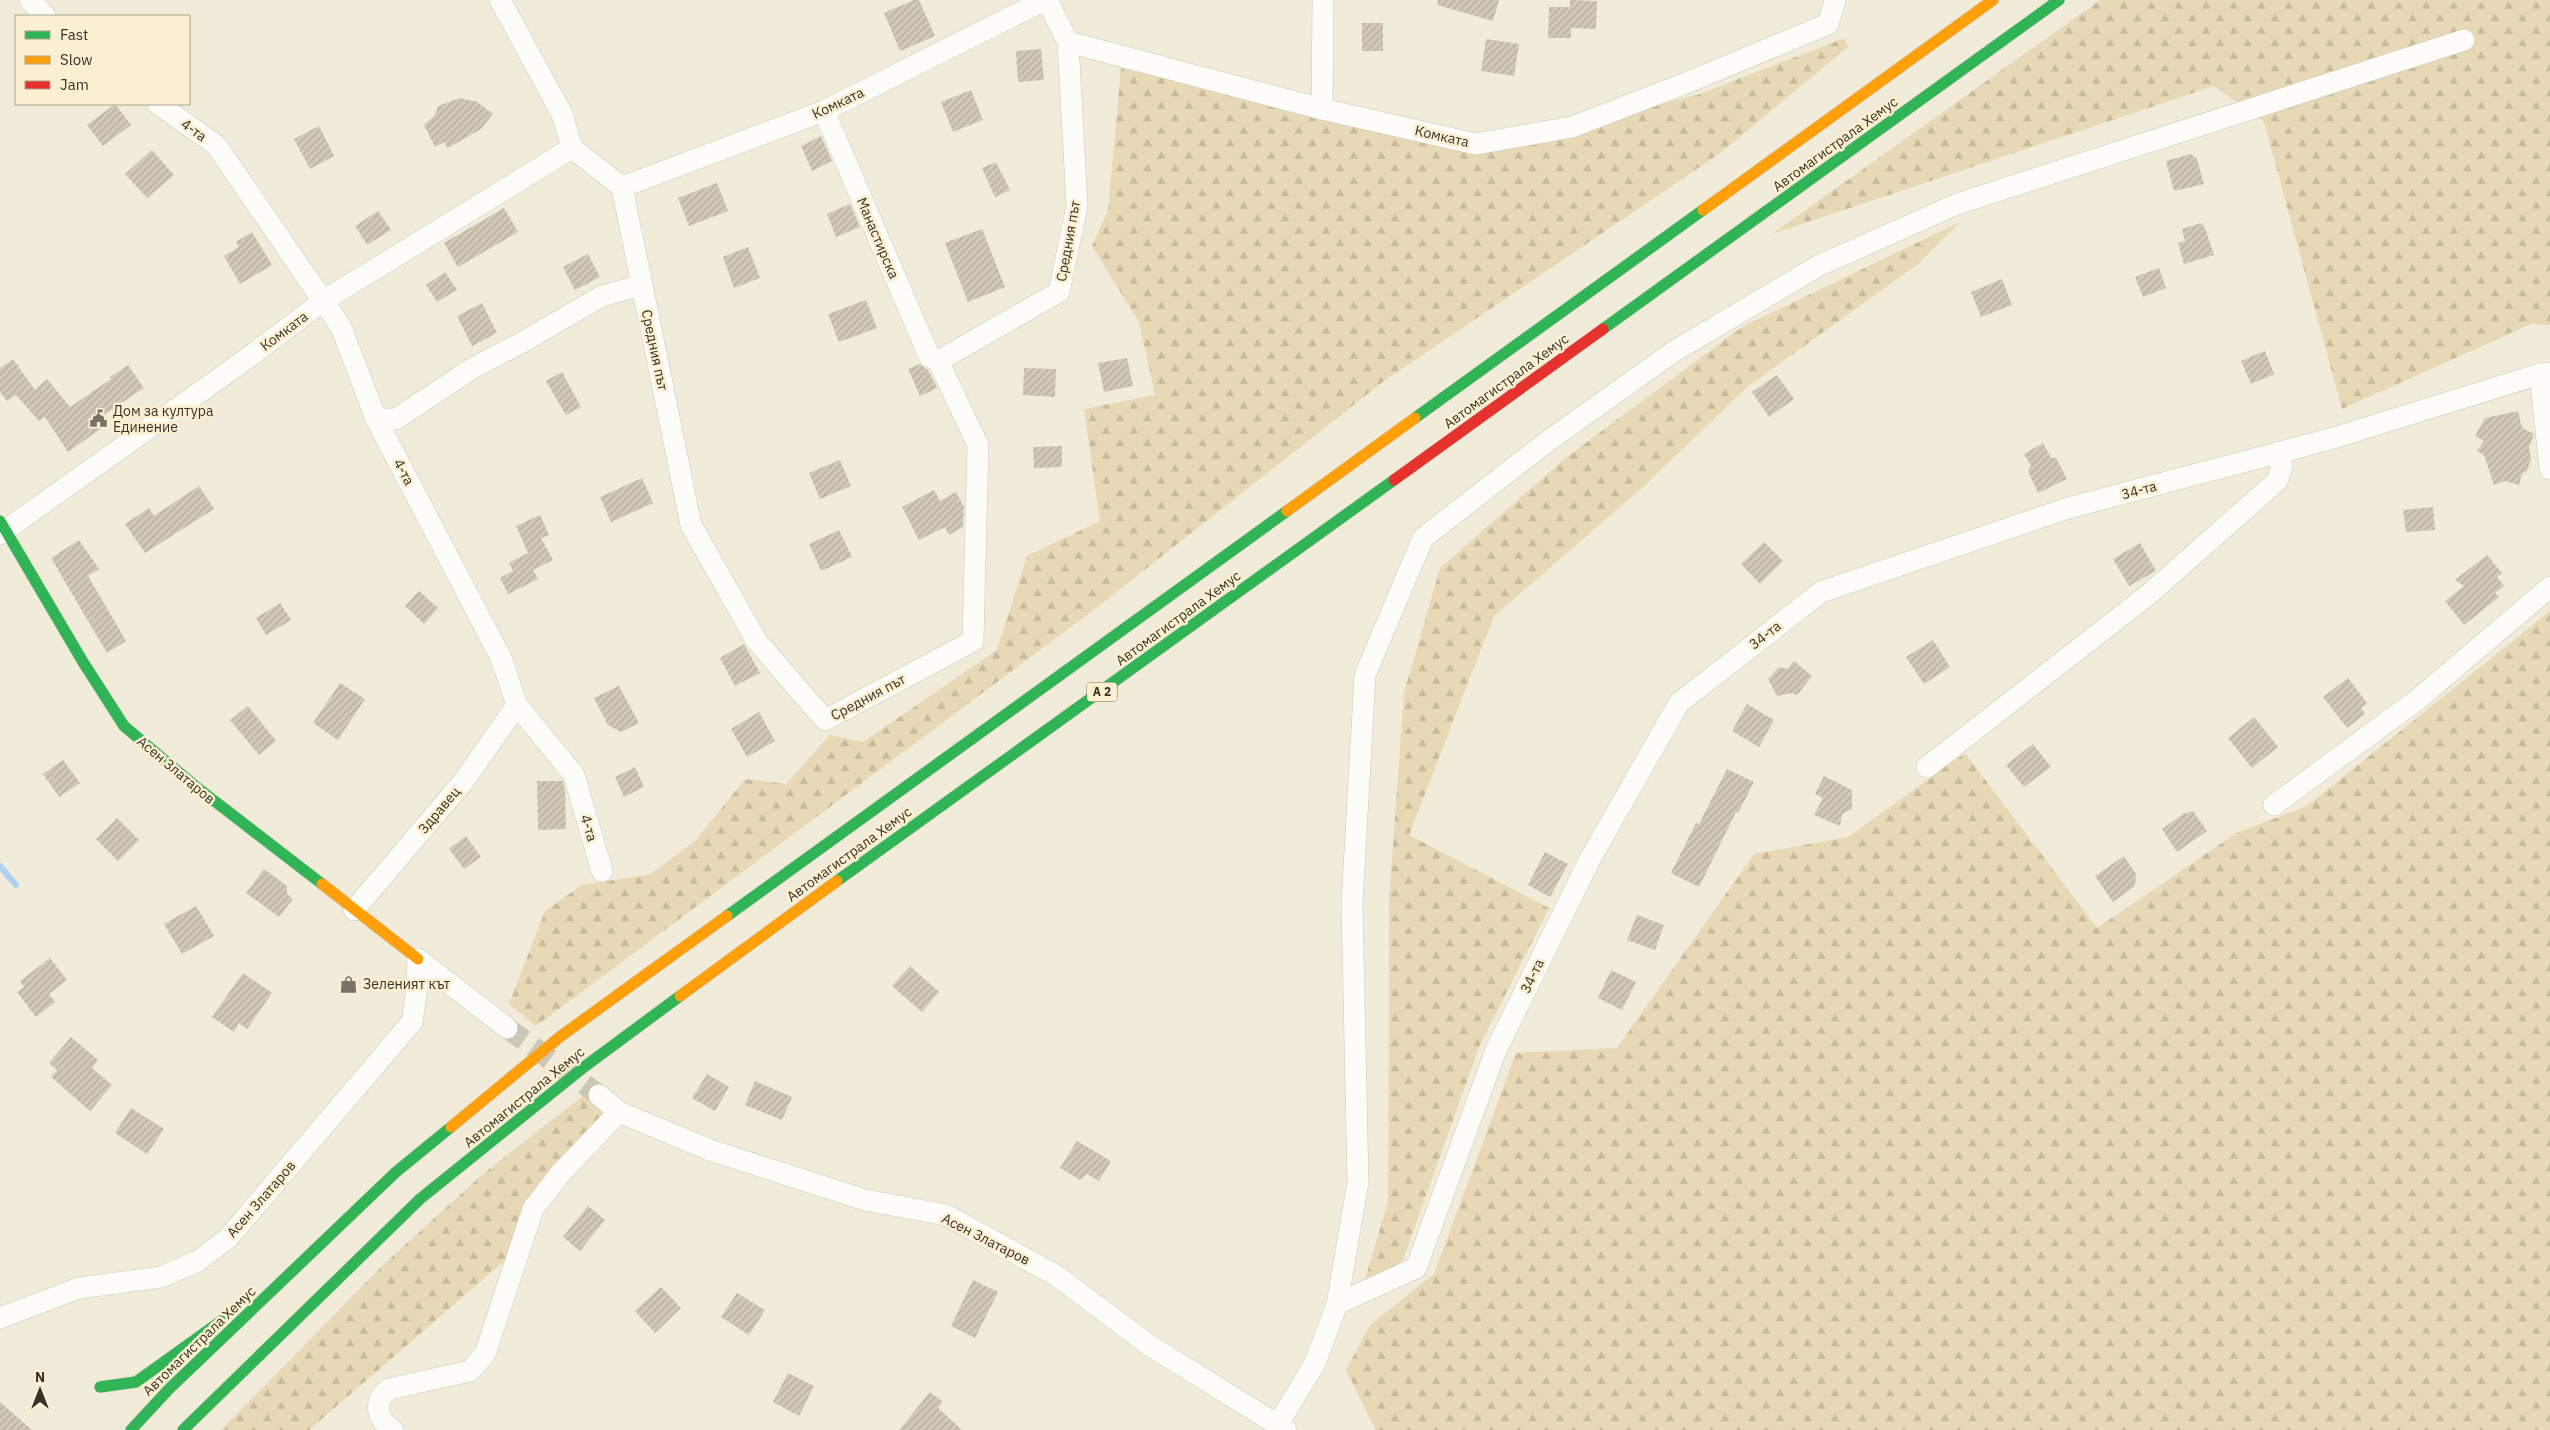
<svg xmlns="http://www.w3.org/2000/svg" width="2550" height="1430" font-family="'IBM Plex Sans',sans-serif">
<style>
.forest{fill:url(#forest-firs)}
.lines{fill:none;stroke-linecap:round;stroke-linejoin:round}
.stream{stroke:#b1cfee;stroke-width:6}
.building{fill:url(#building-hatch)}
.street-tunnel{stroke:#ccc6b6;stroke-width:21;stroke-dasharray:21 11;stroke-linecap:butt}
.street-casing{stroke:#ccc7ba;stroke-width:22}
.fast-casing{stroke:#ccc7ba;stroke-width:12}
.slow-casing{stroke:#ccc7ba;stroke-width:12}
.jam-casing{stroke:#ccc7ba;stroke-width:12}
.street{stroke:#fdfcf9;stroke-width:21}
.fast{stroke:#30b455;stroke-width:11}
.slow{stroke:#ff9f0a;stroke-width:11}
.jam{stroke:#e5322d;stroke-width:11}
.labels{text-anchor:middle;stroke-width:5;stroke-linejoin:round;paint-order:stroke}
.shield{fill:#faefd1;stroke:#726b5b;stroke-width:1}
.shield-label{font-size:12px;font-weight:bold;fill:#383328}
.street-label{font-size:14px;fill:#383328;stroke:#faefd1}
.poi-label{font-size:14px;fill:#383328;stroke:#faefd1;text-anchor:start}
</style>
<defs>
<pattern id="forest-firs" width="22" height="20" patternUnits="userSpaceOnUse" patternTransform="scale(1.25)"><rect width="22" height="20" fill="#e7d9b6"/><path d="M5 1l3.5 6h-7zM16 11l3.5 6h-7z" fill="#c7bb9c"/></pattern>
<pattern id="building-hatch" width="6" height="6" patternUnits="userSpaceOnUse" patternTransform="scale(1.25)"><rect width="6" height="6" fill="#d1c9b6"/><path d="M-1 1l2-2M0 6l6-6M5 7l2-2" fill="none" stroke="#b4ad9c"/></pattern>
</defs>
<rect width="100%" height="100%" fill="#f1ebda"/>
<g class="forest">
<polygon points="2100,0 2550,0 2550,325 2531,324 2342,409 2264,122 2214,86 1772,234"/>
<polygon points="1845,38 1848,47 1719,154 1384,381 1091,612 536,1026 509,1004 545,911 582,885 651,874 696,840 745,779 786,784 830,735 863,742 997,650 1027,556 1100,521 1084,409 1155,395 1139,322 1092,246 1108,211 1121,68 1336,121 1495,139 1697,95"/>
<polygon points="1960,222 1918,264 1747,387 1642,488 1494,616 1409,835 1549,908 1480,1045 1403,1260 1362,1289 1388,1202 1389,901 1404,693 1440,568 1568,456 1742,327"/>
<polygon points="2550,611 2550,1430 1376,1430 1346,1370 1370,1325 1434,1274 1516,1053 1617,1048 1754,854 1848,837 1965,753 2097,928 2238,832 2307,806"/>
<polygon points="584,1095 613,1112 517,1250 309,1430 221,1430 383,1265 483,1174"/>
</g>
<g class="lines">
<polyline class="stream" points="0,866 16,885"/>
</g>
<g class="building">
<polygon points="914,0 919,0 935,36 900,51 884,13"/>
<polygon points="1438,0 1499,0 1493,21 1437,5"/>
<polygon points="1570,0 1597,1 1596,29 1571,28 1571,38 1548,38 1549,7 1570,7"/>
<rect x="1362" y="23" width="21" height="28"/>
<polygon points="1486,39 1519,44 1514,76 1481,71"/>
<polygon points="1041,49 1044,80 1018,82 1016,51"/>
<polygon points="971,90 983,120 953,132 941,102"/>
<polygon points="460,98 477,102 493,114 481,129 448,148 444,142 435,147 424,125 435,115 438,106"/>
<polygon points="115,104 131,125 103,146 87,125"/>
<polygon points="319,126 334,156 310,169 294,139"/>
<polygon points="821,136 832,161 812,171 801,146"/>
<polygon points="152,150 174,175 147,198 125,174"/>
<polygon points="2191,154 2197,159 2204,184 2174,191 2166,161"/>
<polygon points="996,162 1010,190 995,197 982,168"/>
<polygon points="717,183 728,211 689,226 678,198"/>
<polygon points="850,204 860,227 836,237 827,214"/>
<polygon points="504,208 518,232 458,267 444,243"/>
<polygon points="378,211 391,230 367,245 355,226"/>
<polygon points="2201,223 2205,228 2214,255 2184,264 2178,243 2185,241 2182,229"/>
<polygon points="982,229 1005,287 968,302 945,243"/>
<polygon points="252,232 272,265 240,284 224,256 239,247 236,242"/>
<polygon points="748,247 760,278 734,288 723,257"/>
<polygon points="588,254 600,277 575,290 563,267"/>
<polygon points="2159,268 2166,288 2143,297 2135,277"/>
<polygon points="445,272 457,290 437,302 426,285"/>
<polygon points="2002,279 2012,305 1981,317 1971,292"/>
<polygon points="866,300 877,328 839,342 828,314"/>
<polygon points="482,303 497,333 472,346 457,316"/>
<polygon points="2265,351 2274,374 2251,384 2241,361"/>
<polygon points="1127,358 1133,386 1104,392 1098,363"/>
<polygon points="13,359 35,390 47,379 70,407 111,379 110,377 128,365 144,388 96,420 102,428 68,452 45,417 39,421 16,395 7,401 0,392 0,368"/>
<polygon points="920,364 928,370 937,388 920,396 908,369"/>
<polygon points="1024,368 1056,369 1055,397 1023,395"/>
<polygon points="562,372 581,407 566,415 546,381"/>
<polygon points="1777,375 1794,399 1769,417 1752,392"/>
<polygon points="2518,411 2522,428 2534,434 2529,447 2531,459 2527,471 2522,474 2519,485 2505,481 2494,485 2484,455 2477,451 2484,441 2475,436 2485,418"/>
<polygon points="2043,443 2051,458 2056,458 2067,479 2038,493 2028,471 2031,466 2024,454"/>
<polygon points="1062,446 1062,467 1034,468 1033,447"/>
<polygon points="840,460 851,486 820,499 809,473"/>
<polygon points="642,478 653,503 611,522 600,497"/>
<polygon points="199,486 214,509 145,553 125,524 149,508 154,516"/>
<polygon points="934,490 940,501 956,492 964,507 963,527 949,535 945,527 919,540 902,507"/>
<polygon points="2433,507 2435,530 2406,532 2403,510"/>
<polygon points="540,515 549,535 541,538 553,560 533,570 538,579 508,594 500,578 513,571 509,563 528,553 516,526"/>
<polygon points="839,530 852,557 821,571 809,544"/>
<polygon points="79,540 99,569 88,576 126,641 107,653 51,558"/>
<polygon points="1764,542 1783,561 1760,584 1741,564"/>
<polygon points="2140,543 2156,571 2129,586 2113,559"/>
<polygon points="2487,555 2502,573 2497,577 2504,586 2495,593 2499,597 2464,625 2445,601 2464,586 2455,580"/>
<polygon points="419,591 438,608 424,624 405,606"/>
<polygon points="280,603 291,620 266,635 256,618"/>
<polygon points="1933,640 1950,667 1924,684 1906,657"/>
<polygon points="744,644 760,673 735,686 720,658"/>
<polygon points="1794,661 1812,676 1797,695 1792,693 1777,696 1768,679 1779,667 1787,669"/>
<polygon points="2348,678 2367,703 2361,708 2365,714 2347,728 2323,697"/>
<polygon points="340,683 365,699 338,740 313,723"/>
<polygon points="619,686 639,723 621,732 608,725 594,698"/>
<polygon points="1747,704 1774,720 1759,747 1732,731"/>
<polygon points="248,706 276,741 259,755 230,720"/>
<polygon points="759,712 775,741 747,757 731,729"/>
<polygon points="2254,717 2278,747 2252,768 2228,738"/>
<polygon points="2033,744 2051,767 2024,787 2006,765"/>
<polygon points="63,760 80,783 59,797 43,774"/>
<polygon points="635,767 644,787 624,797 615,777"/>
<polygon points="1727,769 1754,782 1738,813 1736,812 1699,887 1671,873 1696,823 1699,824"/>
<polygon points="1824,776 1852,790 1852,809 1842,814 1840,826 1814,815 1823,798 1815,794"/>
<polygon points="537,781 563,781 565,790 566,829 538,830"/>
<polygon points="2193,811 2207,831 2177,852 2162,829 2183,814"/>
<polygon points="117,818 139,840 118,861 96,839"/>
<polygon points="466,836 481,857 464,869 449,849"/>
<polygon points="1545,852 1568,864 1550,897 1528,885"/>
<polygon points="2124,856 2136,874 2135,886 2113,902 2095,876"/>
<polygon points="264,869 287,886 287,894 293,899 279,917 246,893"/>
<polygon points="196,906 214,936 182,954 164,924"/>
<polygon points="1637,915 1664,925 1655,950 1627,940"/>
<polygon points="50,958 67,980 49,994 55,1002 36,1017 17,992 24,987 20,981"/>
<polygon points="910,966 939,992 922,1012 892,986"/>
<polygon points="1611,970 1636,982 1622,1010 1598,998"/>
<polygon points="243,973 272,993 247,1029 239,1023 234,1032 212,1017"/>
<polygon points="71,1037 98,1060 92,1068 112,1085 90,1111 51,1077 57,1070 49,1063"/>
<polygon points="707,1074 729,1087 715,1111 692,1098"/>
<polygon points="755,1081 792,1097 782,1120 745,1105"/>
<polygon points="131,1108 164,1129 147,1154 115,1133"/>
<polygon points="1077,1141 1111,1161 1099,1181 1087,1174 1080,1180 1060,1168"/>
<polygon points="588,1206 605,1220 580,1251 563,1237"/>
<polygon points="973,1280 998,1292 975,1338 951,1326"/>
<polygon points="661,1287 681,1308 655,1333 635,1311"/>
<polygon points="737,1293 765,1310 749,1335 721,1317"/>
<polygon points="788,1373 814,1386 799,1416 773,1402"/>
<polygon points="930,1392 943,1402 938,1408 962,1430 899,1430"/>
<polygon points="0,1402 32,1430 0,1430"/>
</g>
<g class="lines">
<polyline class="street-tunnel" points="507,1028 599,1095"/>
<defs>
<g id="street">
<polyline points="30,0 45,16"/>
<polyline points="500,0 562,114 572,148 622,187 691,525 756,640 825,720 973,641 978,445 938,361 1059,292 1077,206 1068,42"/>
<polyline points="1047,0 1068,42 1322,109 1476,144 1572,127 1691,81 1828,24 1835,0"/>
<polyline points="158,104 216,145 341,327 376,419 501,658 517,705 574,775 602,871"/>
<polyline points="1322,109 1323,0"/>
<polyline points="824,111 929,356 938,361"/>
<polyline points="622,187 824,111 1045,0"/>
<polyline points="2540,374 2550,469"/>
<polyline points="376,419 396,419 473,368 519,344 602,296 641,285"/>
<polyline points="0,534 252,355 323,301 572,148"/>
<polyline points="1927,767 2148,595 2277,481 2282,466 2276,453"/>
<polyline points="2274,805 2417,700 2550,587"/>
<polyline points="354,910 463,782 517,705"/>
<polyline points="418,959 507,1028"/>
<polyline points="599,1095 619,1112 710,1150 865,1200 946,1215 1057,1276 1149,1345 1286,1430"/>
<polyline points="1337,1304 1416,1268 1496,1050 1590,859 1679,703 1821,592 2068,508 2330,439 2540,374 2550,373"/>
<polyline points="0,1318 79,1288 161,1277 198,1261 228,1238 412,1022 416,995 418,959"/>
<polyline points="1278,1424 1315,1363 1337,1304 1358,1182 1352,904 1365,675 1423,538 1544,444 1673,352 1818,266 1957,204 2464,40"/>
<path d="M393 1430C376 1419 373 1401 389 1389L470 1371 485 1354 533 1209 560 1174 619 1112"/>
</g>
<g id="fast">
<polyline points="1603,329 2059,0"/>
<polyline points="1415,418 1703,210"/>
<polyline points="0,521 83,662 124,726 195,786 322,884"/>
<polyline points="837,881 1394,480"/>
<polyline points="727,916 1287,511"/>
<polyline points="100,1387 136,1382 221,1321"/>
<polyline points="131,1430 169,1389 396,1172 451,1127"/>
<polyline points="183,1430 420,1199 584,1067 680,996"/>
</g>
<g id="slow">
<polyline points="1703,210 1993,0"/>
<polyline points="1287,511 1415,418"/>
<polyline points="322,884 418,959"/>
<polyline points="680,996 837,881"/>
<polyline points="451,1127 561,1036 727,916"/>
</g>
<polyline id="jam" points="1394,480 1603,329"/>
</defs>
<use href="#street" class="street-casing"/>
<use href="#fast" class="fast-casing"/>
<use href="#slow" class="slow-casing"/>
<use href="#jam" class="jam-casing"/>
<use href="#street" class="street"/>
<use href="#fast" class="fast"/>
<use href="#slow" class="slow"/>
<use href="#jam" class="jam"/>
</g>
<defs>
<symbol id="civic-bare" viewBox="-9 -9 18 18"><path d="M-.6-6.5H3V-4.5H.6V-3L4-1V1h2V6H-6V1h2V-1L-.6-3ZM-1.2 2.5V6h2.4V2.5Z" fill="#797366" stroke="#faefd1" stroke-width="2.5" paint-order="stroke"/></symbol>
<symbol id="shop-bare" viewBox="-9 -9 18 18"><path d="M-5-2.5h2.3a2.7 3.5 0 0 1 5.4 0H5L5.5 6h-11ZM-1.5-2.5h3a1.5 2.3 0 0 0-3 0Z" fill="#797366" stroke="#faefd1" stroke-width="2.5" paint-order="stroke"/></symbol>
</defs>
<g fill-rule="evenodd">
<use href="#civic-bare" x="86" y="406" width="25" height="25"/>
<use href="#shop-bare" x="336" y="972" width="25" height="25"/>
</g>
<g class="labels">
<rect class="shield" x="1087" y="682.5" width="30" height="19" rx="4"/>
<g class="shield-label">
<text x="1102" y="696">A 2</text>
</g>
<g class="street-label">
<text transform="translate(838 103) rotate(-25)" y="5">Комката</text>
<text transform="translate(194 130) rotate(36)" y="5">4-та</text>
<text transform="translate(1442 136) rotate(13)" y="5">Комката</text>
<text transform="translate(1835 144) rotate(-36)" y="5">Автомагистрала Хемус</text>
<text transform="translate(878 238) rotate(67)" y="5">Манастирска</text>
<text transform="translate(1068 241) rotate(-80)" y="5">Средния път</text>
<text transform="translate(284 331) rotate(-37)" y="5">Комката</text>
<text transform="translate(655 350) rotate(78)" y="5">Средния път</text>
<text transform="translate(1506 381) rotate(-36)" y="5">Автомагистрала Хемус</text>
<text transform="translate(404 472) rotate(62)" y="5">4-та</text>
<text transform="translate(2139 490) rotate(-15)" y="5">34-та</text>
<text transform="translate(1178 618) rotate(-36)" y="5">Автомагистрала Хемус</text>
<text transform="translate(1765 635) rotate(-38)" y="5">34-та</text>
<text transform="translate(868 697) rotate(-28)" y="5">Средния път</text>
<text transform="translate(176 770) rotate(40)" y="5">Асен Златаров</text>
<text transform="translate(439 810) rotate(-50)" y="5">Здравец</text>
<text transform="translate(589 828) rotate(74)" y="5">4-та</text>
<text transform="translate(849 854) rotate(-36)" y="5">Автомагистрала Хемус</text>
<text transform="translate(1532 976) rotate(-64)" y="5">34-та</text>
<text transform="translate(524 1097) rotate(-39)" y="5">Автомагистрала Хемус</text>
<text transform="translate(261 1199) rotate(-49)" y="5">Асен Златаров</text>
<text transform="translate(986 1239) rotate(27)" y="5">Асен Златаров</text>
<text transform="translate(199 1341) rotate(-44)" y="5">Автомагистрала Хемус</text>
</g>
<g class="poi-label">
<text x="113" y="416">Дом за култура<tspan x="113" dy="16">Единение</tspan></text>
<text x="363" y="989">Зеленият кът</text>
</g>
</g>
<rect x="15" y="15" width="175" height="90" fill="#faefd1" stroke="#aca48d"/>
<rect x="25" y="31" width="25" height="8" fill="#30b455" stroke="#aca48d"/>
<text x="60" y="40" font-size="15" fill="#383328">Fast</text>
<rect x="25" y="56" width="25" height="8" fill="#ff9f0a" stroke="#aca48d"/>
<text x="60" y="65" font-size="15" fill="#383328">Slow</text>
<rect x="25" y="81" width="25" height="8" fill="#e5322d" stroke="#aca48d"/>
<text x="60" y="90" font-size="15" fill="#383328">Jam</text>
<g transform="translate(40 1390)" stroke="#faefd1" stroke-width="4" paint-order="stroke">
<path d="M0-4L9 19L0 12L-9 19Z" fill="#383328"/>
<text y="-8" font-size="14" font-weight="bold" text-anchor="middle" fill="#383328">N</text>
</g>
</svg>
